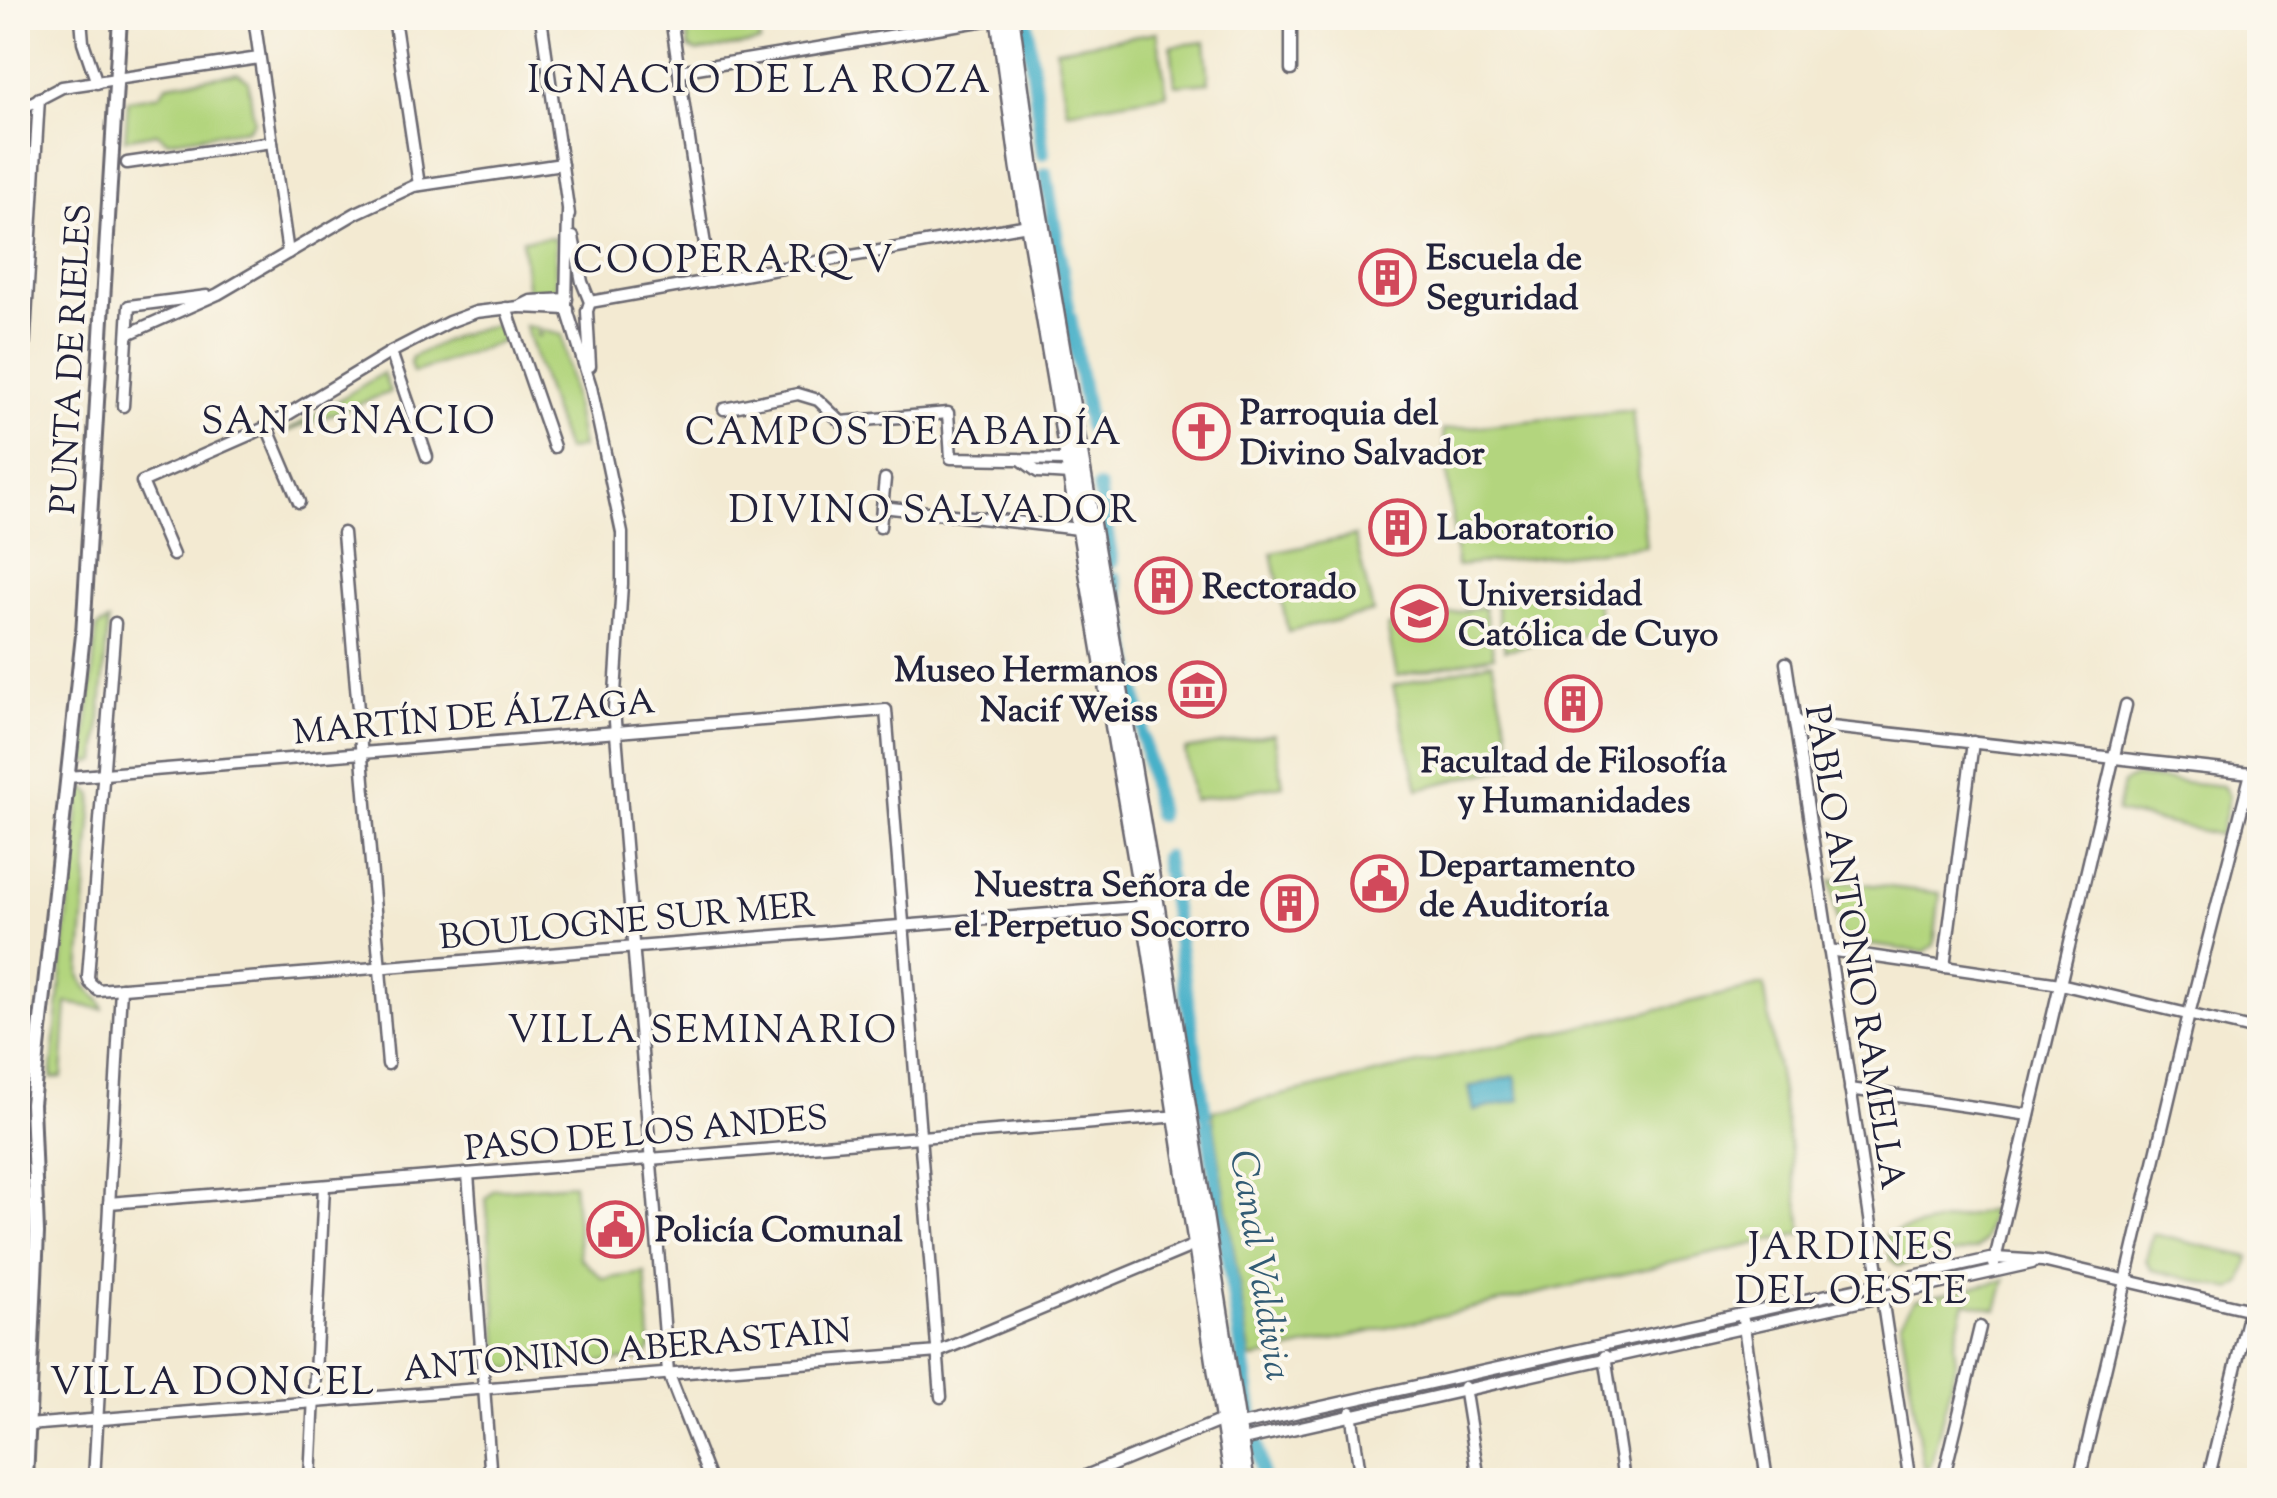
<svg xmlns="http://www.w3.org/2000/svg" width="2277" height="1498" font-family="'Sorts Mill Goudy',serif">
<style>
.green{fill:#b3d57e;stroke:#6a7c5c;stroke-width:2.5}
.water{fill:#4ab1c9;stroke:#366a82;stroke-width:2.5}
.lines{fill:none;stroke-linecap:round;stroke-linejoin:round}
.canal{stroke:#4ab1c9;stroke-width:14}
.minor-casing{stroke:#6b6870;stroke-width:15}
.tertiary-casing{stroke:#6b6870;stroke-width:18}
.primary-casing{stroke:#6b6870;stroke-width:20}
.minor{stroke:#fff;stroke-width:10}
.tertiary{stroke:#fff;stroke-width:12}
.primary{stroke:#fff;stroke-width:15}
.labels{text-anchor:middle;stroke-width:8;stroke-linejoin:round;paint-order:stroke}
.poi-label{font-size:35px;font-weight:bold;fill:#22223b;stroke:#fbf7ec;text-anchor:start}
.street-label{font-size:35px;fill:#22223b;stroke:#fbf7ec}
.neighbourhood-label{font-size:38px;letter-spacing:2.5px;fill:#22223b;stroke:#fbf7ec}
.water-label{font-size:38px;font-style:italic;fill:#325b74;stroke:#fbf7ec}
</style>
<rect width="100%" height="100%" fill="#fbf7ec"/>
<filter id="ink" filterUnits="userSpaceOnUse"><feTurbulence type="fractalNoise" baseFrequency=".01" numOctaves="2"/><feDisplacementMap in="SourceGraphic" scale="20" xChannelSelector="R" yChannelSelector="G"/><feConvolveMatrix kernelMatrix="1 2 1 2 8 2 1 2 1" color-interpolation-filters="sRGB"/></filter>
<filter id="wash" filterUnits="userSpaceOnUse"><feTurbulence type="fractalNoise" baseFrequency=".0048" numOctaves="4" result="noise"/><feDisplacementMap in="SourceGraphic" scale="40" xChannelSelector="R" yChannelSelector="G"/><feGaussianBlur stdDeviation="2.25" result="paint"/><feColorMatrix in="noise" values="0 0 0 0 0 0 0 0 0 0 0 0 0 0 0 0 0 1.4 0 .05"/><feComposite in="paint" operator="in"/></filter>
<g filter="url(#wash)">
<rect width="100%" height="100%" fill="#f3ead2"/>
<g class="green">
<polygon points="685,18 756,18 760,42 697,52 689,48"/>
<polygon points="1157,32 1167,94 1067,111 1056,49"/>
<polygon points="1205,42 1209,82 1175,85 1171,46"/>
<polygon points="238,73 248,80 254,121 247,129 167,141 157,133 125,139 128,100 159,95 168,84"/>
<polygon points="555,237 556,290 528,293 522,240"/>
<path d="M499 325 504 341 413 373 410 363 412 357C441 343 467 328 499 325Z"/>
<polygon points="525,326 538,328 537,336 540,336 542,330 562,335 582,447 566,451"/>
<polygon points="383,373 390,392 286,432"/>
<polygon points="1632,410 1646,546 1457,566 1443,430"/>
<polygon points="1355,536 1373,612 1288,632 1272,553"/>
<polygon points="1592,580 1602,630 1505,650 1495,600"/>
<polygon points="1484,607 1494,656 1397,676 1387,627"/>
<polygon points="108,622 97,761 90,763 84,758 97,627"/>
<polygon points="1492,662 1516,765 1418,789 1393,686"/>
<polygon points="1274,734 1283,785 1193,800 1185,750"/>
<polygon points="2135,777 2223,786 2229,796 2220,835 2117,812 2123,783"/>
<path d="M86 788 93 795 80 974C84 992 102 996 103 1009L67 1003 62 1077 51 1078 80 794Z"/>
<polygon points="1831,880 1940,893 1934,945 1924,952 1847,942 1839,934"/>
<polygon points="1764,985 1803,1233 1251,1359 1212,1111"/>
<polygon points="573,1184 580,1258 603,1279 645,1273 651,1349 644,1359 509,1369 500,1361 486,1199 494,1190"/>
<polygon points="1992,1210 1984,1241 1976,1249 1899,1266 1890,1259 1886,1234"/>
<polygon points="2153,1234 2249,1257 2242,1283 2232,1290 2152,1270 2146,1260"/>
<polygon points="2005,1280 1997,1310 1965,1302 1954,1345 1956,1361 1931,1465 1926,1468 1923,1465 1901,1322 1915,1300"/>
</g>
<polygon class="water" points="1515,1076 1520,1100 1474,1111 1469,1087"/>
<g class="lines">
<g class="canal">
<polyline points="1026,18 1043,153"/>
<polyline points="1046,174 1068,306"/>
<polyline points="1070,317 1089,426"/>
<polyline points="1099,488 1112,561"/>
<polyline points="1115,578 1142,727"/>
<polyline points="1143,737 1158,815"/>
<polyline points="1165,857 1205,1114"/>
<polyline points="1207,1125 1252,1416"/>
<polyline points="1254,1428 1255,1431"/>
<polyline points="1257,1443 1262,1480"/>
</g>
</g>
</g>
<g filter="url(#ink)">
<g class="lines">
<defs>
<g id="minor">
<polyline points="81,18 83,42 97,83"/>
<polyline points="254,18 288,253"/>
<polyline points="394,18 419,185"/>
<polyline points="541,18 569,215"/>
<polyline points="671,18 701,220"/>
<polyline points="1291,18 1291,70"/>
<polyline points="679,71 998,18"/>
<polyline points="18,110 62,87 259,58"/>
<polyline points="127,163 272,142"/>
<polyline points="568,212 566,306 591,387 622,533 622,584 614,709 668,1372 710,1480"/>
<polyline points="702,226 711,281"/>
<polyline points="573,237 582,282 590,302 587,311 590,366"/>
<polyline points="590,302 1028,225"/>
<polyline points="520,307 568,309"/>
<polyline points="506,308 554,447"/>
<polyline points="128,334 218,294 356,213 414,186 562,164"/>
<polyline points="391,352 427,457"/>
<polyline points="123,406 129,306 207,296"/>
<polyline points="724,409 798,394 818,400 841,422 948,413 951,458 1067,460"/>
<polyline points="267,427 299,502"/>
<polyline points="18,454 39,98"/>
<polyline points="1023,461 1038,472 1070,474"/>
<polyline points="882,507 1079,529"/>
<polyline points="880,527 885,479"/>
<polyline points="343,533 388,1064"/>
<polyline points="173,555 142,482 267,427 391,352 449,322 476,312 519,307 531,301 567,299"/>
<polyline points="115,623 88,977 90,983 98,990 1150,906"/>
<polyline points="1786,663 1909,1476 1915,1480"/>
<polyline points="1795,723 2260,774"/>
<polyline points="68,777 886,710 941,1397"/>
<polyline points="1829,950 2060,984 2260,1031"/>
<polyline points="1944,967 1973,742"/>
<polyline points="1850,1089 2029,1115"/>
<polyline points="468,1174 491,1480"/>
<polyline points="109,1203 1179,1116"/>
<polyline points="1994,1264 2126,705"/>
<polyline points="1743,1320 1767,1480"/>
<polyline points="1605,1356 1624,1480"/>
<polyline points="1464,1387 1479,1480"/>
<polyline points="1351,1412 1361,1480"/>
<polyline points="28,1425 938,1352 1202,1242"/>
<polyline points="1236,1426 1995,1258 2042,1261 2260,1312"/>
<polyline points="1238,1441 2032,1263"/>
<polyline points="94,1480 121,988"/>
<polyline points="310,1480 324,1186"/>
<polyline points="1076,1480 1225,1419"/>
<polyline points="1943,1480 1980,1327"/>
<polyline points="2079,1480 2189,1014 2251,773"/>
<polyline points="2208,1480 2260,1266"/>
</g>
<polyline id="tertiary" points="26,1480 37,1233 32,1104 83,635 120,18"/>
<g id="primary">
<polyline points="999,18 1019,167 1144,906 1233,1480"/>
<polyline points="1011,18 1031,166 1156,905 1246,1480"/>
</g>
</defs>
<use href="#minor" class="minor-casing"/>
<use href="#tertiary" class="tertiary-casing"/>
<use href="#primary" class="primary-casing"/>
<use href="#minor" class="minor"/>
<use href="#tertiary" class="tertiary"/>
<use href="#primary" class="primary"/>
</g>
</g>
<defs>
<symbol id="building-ring" viewBox="-11 -11 22 22"><circle r="9.5" fill="#fbf7ec" stroke="#d1495b" stroke-width="1.5"/><path d="M-4-6H4V6H1V3H-1V6H-4ZM-2.5-4.3h1.7v1.8h-1.7ZM.8-4.3h1.7v1.8H.8ZM-2.5-1h1.7V.8h-1.7ZM.8-1h1.7V.8H.8Z" fill="#d1495b"/></symbol>
<symbol id="church-ring" viewBox="-11 -11 22 22"><circle r="9.5" fill="#fbf7ec" stroke="#d1495b" stroke-width="1.5"/><path d="M-1.2-6h2.4v3.5h3.3v2.4h-3.3V6h-2.4V-.1h-3.3v-2.4h3.3Z" fill="#d1495b"/></symbol>
<symbol id="university-ring" viewBox="-11 -11 22 22"><circle r="9.5" fill="#fbf7ec" stroke="#d1495b" stroke-width="1.5"/><path d="M0-5L7-2L0 1L-7-2ZM-4 1L0 2.5L4 1V4Q0 6-4 4Z" fill="#d1495b"/></symbol>
<symbol id="museum-ring" viewBox="-11 -11 22 22"><circle r="9.5" fill="#fbf7ec" stroke="#d1495b" stroke-width="1.5"/><path d="M0-6L6-3V-2H-6V-3ZM-5-1h2V3h-2ZM-1-1h2V3h-2ZM3-1h2V3H3ZM-6 4H6V6H-6Z" fill="#d1495b"/></symbol>
<symbol id="civic-ring" viewBox="-11 -11 22 22"><circle r="9.5" fill="#fbf7ec" stroke="#d1495b" stroke-width="1.5"/><path d="M-.6-6.5H3V-4.5H.6V-3L4-1V1h2V6H-6V1h2V-1L-.6-3ZM-1.2 2.5V6h2.4V2.5Z" fill="#d1495b"/></symbol>
</defs>
<g fill-rule="evenodd">
<use href="#building-ring" x="1356" y="246" width="63" height="63"/>
<use href="#church-ring" x="1170" y="400" width="63" height="63"/>
<use href="#building-ring" x="1366" y="496" width="63" height="63"/>
<use href="#building-ring" x="1132" y="554" width="63" height="63"/>
<use href="#university-ring" x="1388" y="582" width="63" height="63"/>
<use href="#museum-ring" x="1166" y="658" width="63" height="63"/>
<use href="#building-ring" x="1542" y="672" width="63" height="63"/>
<use href="#civic-ring" x="1348" y="852" width="63" height="63"/>
<use href="#building-ring" x="1258" y="872" width="63" height="63"/>
<use href="#civic-ring" x="584" y="1198" width="63" height="63"/>
</g>
<g class="labels">
<g class="poi-label">
<text x="1426" y="269">Escuela de<tspan x="1426" dy="40">Seguridad</tspan></text>
<text x="1240" y="424">Parroquia del<tspan x="1240" dy="40">Divino Salvador</tspan></text>
<text x="1437" y="539">Laboratorio</text>
<text x="1202" y="598">Rectorado</text>
<text x="1458" y="605">Universidad<tspan x="1458" dy="40">Católica de Cuyo</tspan></text>
<text x="1158" y="681" text-anchor="end">Museo Hermanos<tspan x="1158" dy="40">Nacif Weiss</tspan></text>
<text x="1574" y="772" text-anchor="middle">Facultad de Filosofía<tspan x="1574" dy="40">y Humanidades</tspan></text>
<text x="1419" y="876">Departamento<tspan x="1419" dy="40">de Auditoría</tspan></text>
<text x="1250" y="896" text-anchor="end">Nuestra Señora de<tspan x="1250" dy="40">el Perpetuo Socorro</tspan></text>
<text x="655" y="1241">Policía Comunal</text>
</g>
<g class="street-label">
<text transform="translate(70 359) rotate(-87)" y="12">PUNTA DE RIELES</text>
<text transform="translate(474 716) rotate(-5)" y="12">MARTÍN DE ÁLZAGA</text>
<text transform="translate(627 920) rotate(-5)" y="12">BOULOGNE SUR MER</text>
<text transform="translate(1856 947) rotate(81)" y="12">PABLO ANTONIO RAMELLA</text>
<text transform="translate(646 1132) rotate(-5)" y="12">PASO DE LOS ANDES</text>
<text transform="translate(627 1349) rotate(-5)" y="12">ANTONINO ABERASTAIN</text>
</g>
<g class="neighbourhood-label">
<text x="760" y="92">IGNACIO DE LA ROZA</text>
<text x="734" y="272">COOPERARQ V</text>
<text x="349" y="433">SAN IGNACIO</text>
<text x="904" y="444">CAMPOS DE ABADÍA</text>
<text x="934" y="522">DIVINO SALVADOR</text>
<text x="703" y="1042">VILLA SEMINARIO</text>
<text x="1852" y="1259">JARDINES<tspan x="1852" dy="44">DEL OESTE</tspan></text>
<text x="213" y="1394">VILLA DONCEL</text>
</g>
<g class="water-label">
<text transform="translate(1262 1265) rotate(81)" y="13">Canal Valdivia</text>
</g>
</g>
<rect width="2277" height="1498" fill="none" stroke="#fbf7ec" stroke-width="60"/>
</svg>
